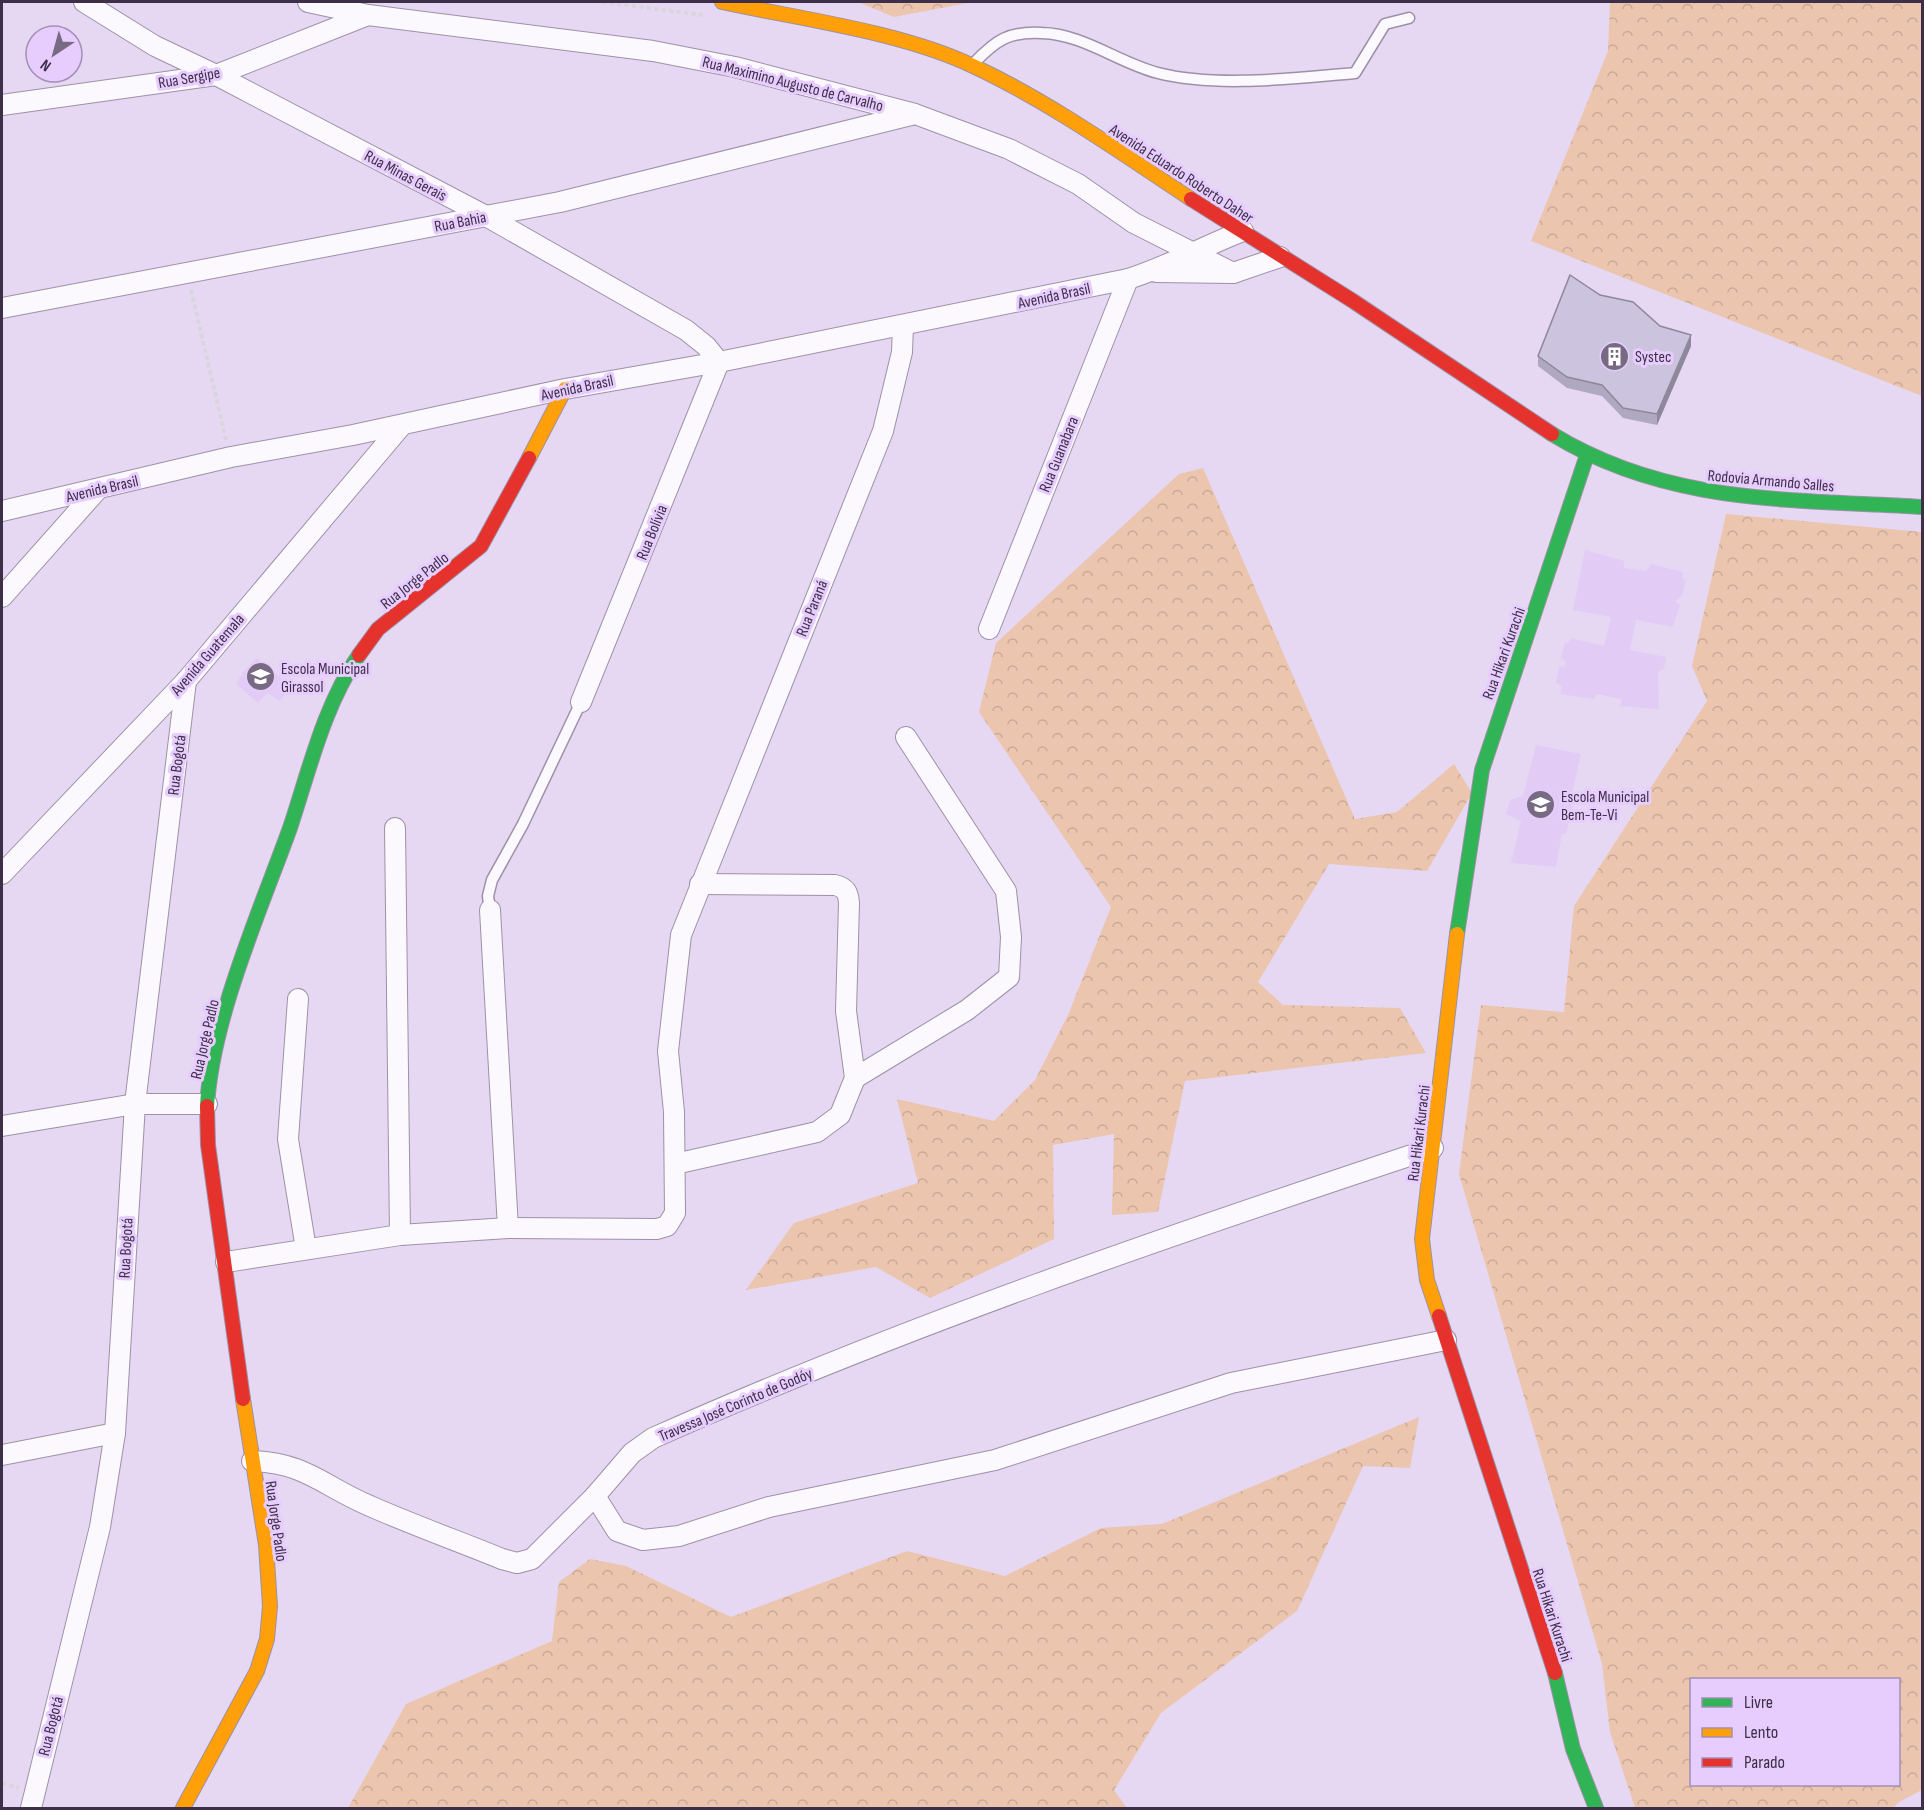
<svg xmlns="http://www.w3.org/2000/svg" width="1924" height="1810" font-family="'Sofia Sans Condensed',sans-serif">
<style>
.built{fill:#e2cbf5}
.forest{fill:url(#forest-crowns);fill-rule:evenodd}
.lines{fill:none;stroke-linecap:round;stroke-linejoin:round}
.lane-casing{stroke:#9d91a7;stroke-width:13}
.street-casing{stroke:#9d91a7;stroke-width:22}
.fast-casing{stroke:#9d91a7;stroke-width:16}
.slow-casing{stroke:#9d91a7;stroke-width:16}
.jam-casing{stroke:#9d91a7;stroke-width:16}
.path{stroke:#d9d5dd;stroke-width:4;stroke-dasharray:4.5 3;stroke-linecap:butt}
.lane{stroke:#fbf9fd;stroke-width:10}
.street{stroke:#fbf9fd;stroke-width:20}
.fast{stroke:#30b455;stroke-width:14}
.slow{stroke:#ff9f0a;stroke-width:14}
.jam{stroke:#e5322d;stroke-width:14}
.wall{fill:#afa8c0}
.shaded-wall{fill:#8f889c}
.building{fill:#ccc3df;stroke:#8f889c;stroke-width:1.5}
.labels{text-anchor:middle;stroke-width:6;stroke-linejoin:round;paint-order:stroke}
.street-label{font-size:16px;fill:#3d2f47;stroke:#e7cdfe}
.poi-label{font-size:16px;fill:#3d2f47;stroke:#e7cdfe;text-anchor:start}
</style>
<defs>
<pattern id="forest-crowns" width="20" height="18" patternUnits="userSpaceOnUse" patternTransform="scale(1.5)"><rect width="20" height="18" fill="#ebc5ad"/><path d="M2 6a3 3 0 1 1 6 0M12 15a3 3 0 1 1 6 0" fill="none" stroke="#caaa96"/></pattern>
</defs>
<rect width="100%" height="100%" fill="#e6d8f3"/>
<g class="built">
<polygon points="1585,550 1624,561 1624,568 1646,571 1651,564 1683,572 1682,578 1686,581 1682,595 1675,601 1680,605 1673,627 1636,620 1630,650 1666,657 1664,669 1658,672 1659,709 1620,706 1622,699 1597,694 1593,699 1560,694 1562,686 1556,683 1559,667 1564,667 1566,662 1561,658 1565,643 1569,643 1571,638 1604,646 1611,617 1573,610"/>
<polygon points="257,658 292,687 280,701 267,693 258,703 236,684 244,671"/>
<polygon points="1536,745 1581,754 1570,803 1573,806 1566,834 1562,834 1556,867 1511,863 1521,821 1506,814 1510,800 1523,796"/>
</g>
<g class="forest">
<polygon points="858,2 973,2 894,17"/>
<polygon points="1610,2 1922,2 1922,396 1531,241 1608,51"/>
<polygon points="1203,468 1355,819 1397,812 1454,764 1472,793 1427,871 1329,864 1258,982 1283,1005 1400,1008 1426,1053 1185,1081 1158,1212 1112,1215 1114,1134 1053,1145 1054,1239 930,1298 876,1267 746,1290 794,1223 918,1183 897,1099 994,1121 1035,1080 1068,1015 1111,907 979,712 996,643 1179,474"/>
<path d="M1726 514 1922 532V1790L1899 1802 1893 1808H1635L1610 1732 1602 1664 1459 1174 1481 1005 1564 1012 1574 906 1707 701 1692 666ZM1692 1680H1898V1784H1692Z"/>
<polygon points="1419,1417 1410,1468 1363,1466 1297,1611 1161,1713 1114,1790 1127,1808 348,1808 406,1704 552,1641 559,1582 590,1559 626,1566 731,1617 907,1551 1005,1576 1101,1528 1162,1524"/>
</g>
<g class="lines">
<defs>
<g id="lane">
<path d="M974 63C996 40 1009 31 1042 33 1083 34 1119 63 1158 73 1218 88 1294 78 1355 73L1385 24 1409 18"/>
<polyline points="490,910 488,896 492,880 523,824 581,702"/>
</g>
<g id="street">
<polyline points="84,2 155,46 216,75 486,216 686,330 706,346 719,362 581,702"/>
<polyline points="308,2 368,15 653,51 735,67 915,114 1009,149 1078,184 1134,223 1233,273"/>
<polyline points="2,105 216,75 368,15"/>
<polyline points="1156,272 1233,273 1280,257"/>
<polyline points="2,308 560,202 911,115"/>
<path d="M2 511 231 457 353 435 565 389 719 362 1128 279C1167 267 1204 246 1243 231"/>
<polyline points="2,597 98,489"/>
<polyline points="989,629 1128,279"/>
<polyline points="395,828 400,1235"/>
<polyline points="2,874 186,681 402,425"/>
<polyline points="490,910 508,1228"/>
<polyline points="298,999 288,1139 306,1249"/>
<polyline points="855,1078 967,1010 1009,977 1011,937 1006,891 906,737"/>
<polyline points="2,1126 135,1104 207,1104"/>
<path d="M675 1164 817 1132 840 1115 855 1078 846 1011 849 903C848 892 846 888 835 885L700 884"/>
<polyline points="226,1262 400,1235 508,1228 657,1229 667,1226 675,1213 674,1112 668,1051 681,935 883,431 902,352 903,326"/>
<polyline points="2,1455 115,1433"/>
<path d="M252 1461C307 1463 324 1487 370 1506 413 1525 458 1541 502 1559L517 1563 532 1559 595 1496 632 1453 653 1438C907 1325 1170 1235 1433 1148"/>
<polyline points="595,1496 617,1531 643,1540 679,1536 769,1507 995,1460 1231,1383 1446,1340"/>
<polyline points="31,1808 100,1527 115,1433 135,1104 186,681"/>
</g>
<g id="fast">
<path d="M1552 434C1668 505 1791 499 1922 507"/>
<polyline points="1457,934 1482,770 1587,455"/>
<path d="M207 1106C212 1019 260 911 290 828 309 771 324 705 359 655"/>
<polyline points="1555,1673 1573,1749 1596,1808"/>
</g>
<g id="slow">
<path d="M722 2C800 19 902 32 973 66 1050 102 1120 152 1191 199"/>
<polyline points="529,458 565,389"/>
<polyline points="1439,1316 1427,1280 1422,1239 1457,934"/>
<polyline points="183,1808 257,1671 267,1639 270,1606 266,1545 243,1399"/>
</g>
<g id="jam">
<polyline points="1191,199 1353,301 1552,434"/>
<polyline points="359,655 378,629 481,546 529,458"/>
<polyline points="207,1106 208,1145 243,1399"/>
<polyline points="1439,1316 1555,1673"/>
</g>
</defs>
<use href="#lane" class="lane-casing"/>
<use href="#street" class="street-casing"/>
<use href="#fast" class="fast-casing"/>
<use href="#slow" class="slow-casing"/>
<use href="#jam" class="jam-casing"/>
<g class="path">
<polyline points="602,2 703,15"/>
<polyline points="191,290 226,440"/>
<polyline points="2,1783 19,1788"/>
</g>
<use href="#lane" class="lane"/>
<use href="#street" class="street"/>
<use href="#fast" class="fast"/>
<use href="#slow" class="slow"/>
<use href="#jam" class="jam"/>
</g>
<polygon class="wall" points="1600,295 1660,326 1691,346 1657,425 1623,418 1602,396 1567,388 1538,366 1538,356"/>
<polygon class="shaded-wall" points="1691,335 1691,346 1657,425 1657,414"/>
<polygon class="building" points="1570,275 1600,295 1633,302 1660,326 1691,335 1657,414 1623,408 1602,385 1567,377 1538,356"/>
<defs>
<symbol id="building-disc" viewBox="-11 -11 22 22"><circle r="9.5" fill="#786a83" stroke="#e7cdfe"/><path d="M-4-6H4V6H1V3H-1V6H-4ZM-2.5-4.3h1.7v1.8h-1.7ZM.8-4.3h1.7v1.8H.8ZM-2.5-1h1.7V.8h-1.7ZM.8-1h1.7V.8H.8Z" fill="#fff"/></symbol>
<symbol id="school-disc" viewBox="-11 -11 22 22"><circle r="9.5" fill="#786a83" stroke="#e7cdfe"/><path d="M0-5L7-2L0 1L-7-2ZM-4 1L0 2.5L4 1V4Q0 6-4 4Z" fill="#fff"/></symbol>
</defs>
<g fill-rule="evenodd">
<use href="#building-disc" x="1598" y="340" width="33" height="33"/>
<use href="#school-disc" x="244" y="660" width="33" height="33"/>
<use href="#school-disc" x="1524" y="788" width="33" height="33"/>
</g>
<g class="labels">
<g class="street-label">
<text transform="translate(189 77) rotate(-10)" y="6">Rua Sergipe</text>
<text transform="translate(793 83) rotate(14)" y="6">Rua Maximino Augusto de Carvalho</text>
<text transform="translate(1182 173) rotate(33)" y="6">Avenida Eduardo Roberto Daher</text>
<text transform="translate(406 175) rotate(28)" y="6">Rua Minas Gerais</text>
<text transform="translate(460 221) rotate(-11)" y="6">Rua Bahia</text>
<text transform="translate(1054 295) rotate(-12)" y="6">Avenida Brasil</text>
<text transform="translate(577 387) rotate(-12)" y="6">Avenida Brasil</text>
<text transform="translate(1058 454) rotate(-68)" y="6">Rua Guanabara</text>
<text transform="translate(1771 480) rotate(5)" y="6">Rodovia Armando Salles</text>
<text transform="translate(102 488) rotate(-13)" y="6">Avenida Brasil</text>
<text transform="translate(651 532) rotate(-68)" y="6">Rua Bolívia</text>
<text transform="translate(414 580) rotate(-38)" y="6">Rua Jorge Padlo</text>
<text transform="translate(811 608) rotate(-68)" y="6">Rua Paraná</text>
<text transform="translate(1503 653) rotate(-70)" y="6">Rua Hikari Kurachi</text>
<text transform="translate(207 654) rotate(-49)" y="6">Avenida Guatemala</text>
<text transform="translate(176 765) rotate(-83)" y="6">Rua Bogotá</text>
<text transform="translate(204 1039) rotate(-77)" y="6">Rua Jorge Padlo</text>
<text transform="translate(1418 1133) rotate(-83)" y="6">Rua Hikari Kurachi</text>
<text transform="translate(125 1248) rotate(-87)" y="6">Rua Bogotá</text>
<text transform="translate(735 1404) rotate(-23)" y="6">Travessa José Corinto de Godóy</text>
<text transform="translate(277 1521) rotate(82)" y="6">Rua Jorge Padlo</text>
<text transform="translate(1553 1615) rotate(72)" y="6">Rua Hikari Kurachi</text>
<text transform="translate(50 1726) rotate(-76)" y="6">Rua Bogotá</text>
</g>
<g class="poi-label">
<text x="1635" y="362">Systec</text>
<text x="281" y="674">Escola Municipal<tspan x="281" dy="18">Girassol</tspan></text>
<text x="1561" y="802">Escola Municipal<tspan x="1561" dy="18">Bem-Te-Vi</tspan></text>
</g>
</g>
<rect width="1924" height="1810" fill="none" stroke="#3d2f47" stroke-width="6"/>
<rect x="1690" y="1678" width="210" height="108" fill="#e7cdfe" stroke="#a38eb5" stroke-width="1.5"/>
<rect x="1702" y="1698" width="30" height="9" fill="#30b455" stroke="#a38eb5" stroke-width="1.5"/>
<text x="1744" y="1708" font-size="18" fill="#3d2f47">Livre</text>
<rect x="1702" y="1728" width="30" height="9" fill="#ff9f0a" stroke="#a38eb5" stroke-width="1.5"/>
<text x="1744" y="1738" font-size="18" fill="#3d2f47">Lento</text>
<rect x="1702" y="1758" width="30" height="9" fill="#e5322d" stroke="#a38eb5" stroke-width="1.5"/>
<text x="1744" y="1768" font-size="18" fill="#3d2f47">Parado</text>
<g transform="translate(54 54) rotate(216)"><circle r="28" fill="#e7cdfe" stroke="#a38eb5" stroke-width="1.5"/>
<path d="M0-4.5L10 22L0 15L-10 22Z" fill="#786a83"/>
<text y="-9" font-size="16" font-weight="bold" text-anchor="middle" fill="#3d2f47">N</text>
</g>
</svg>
